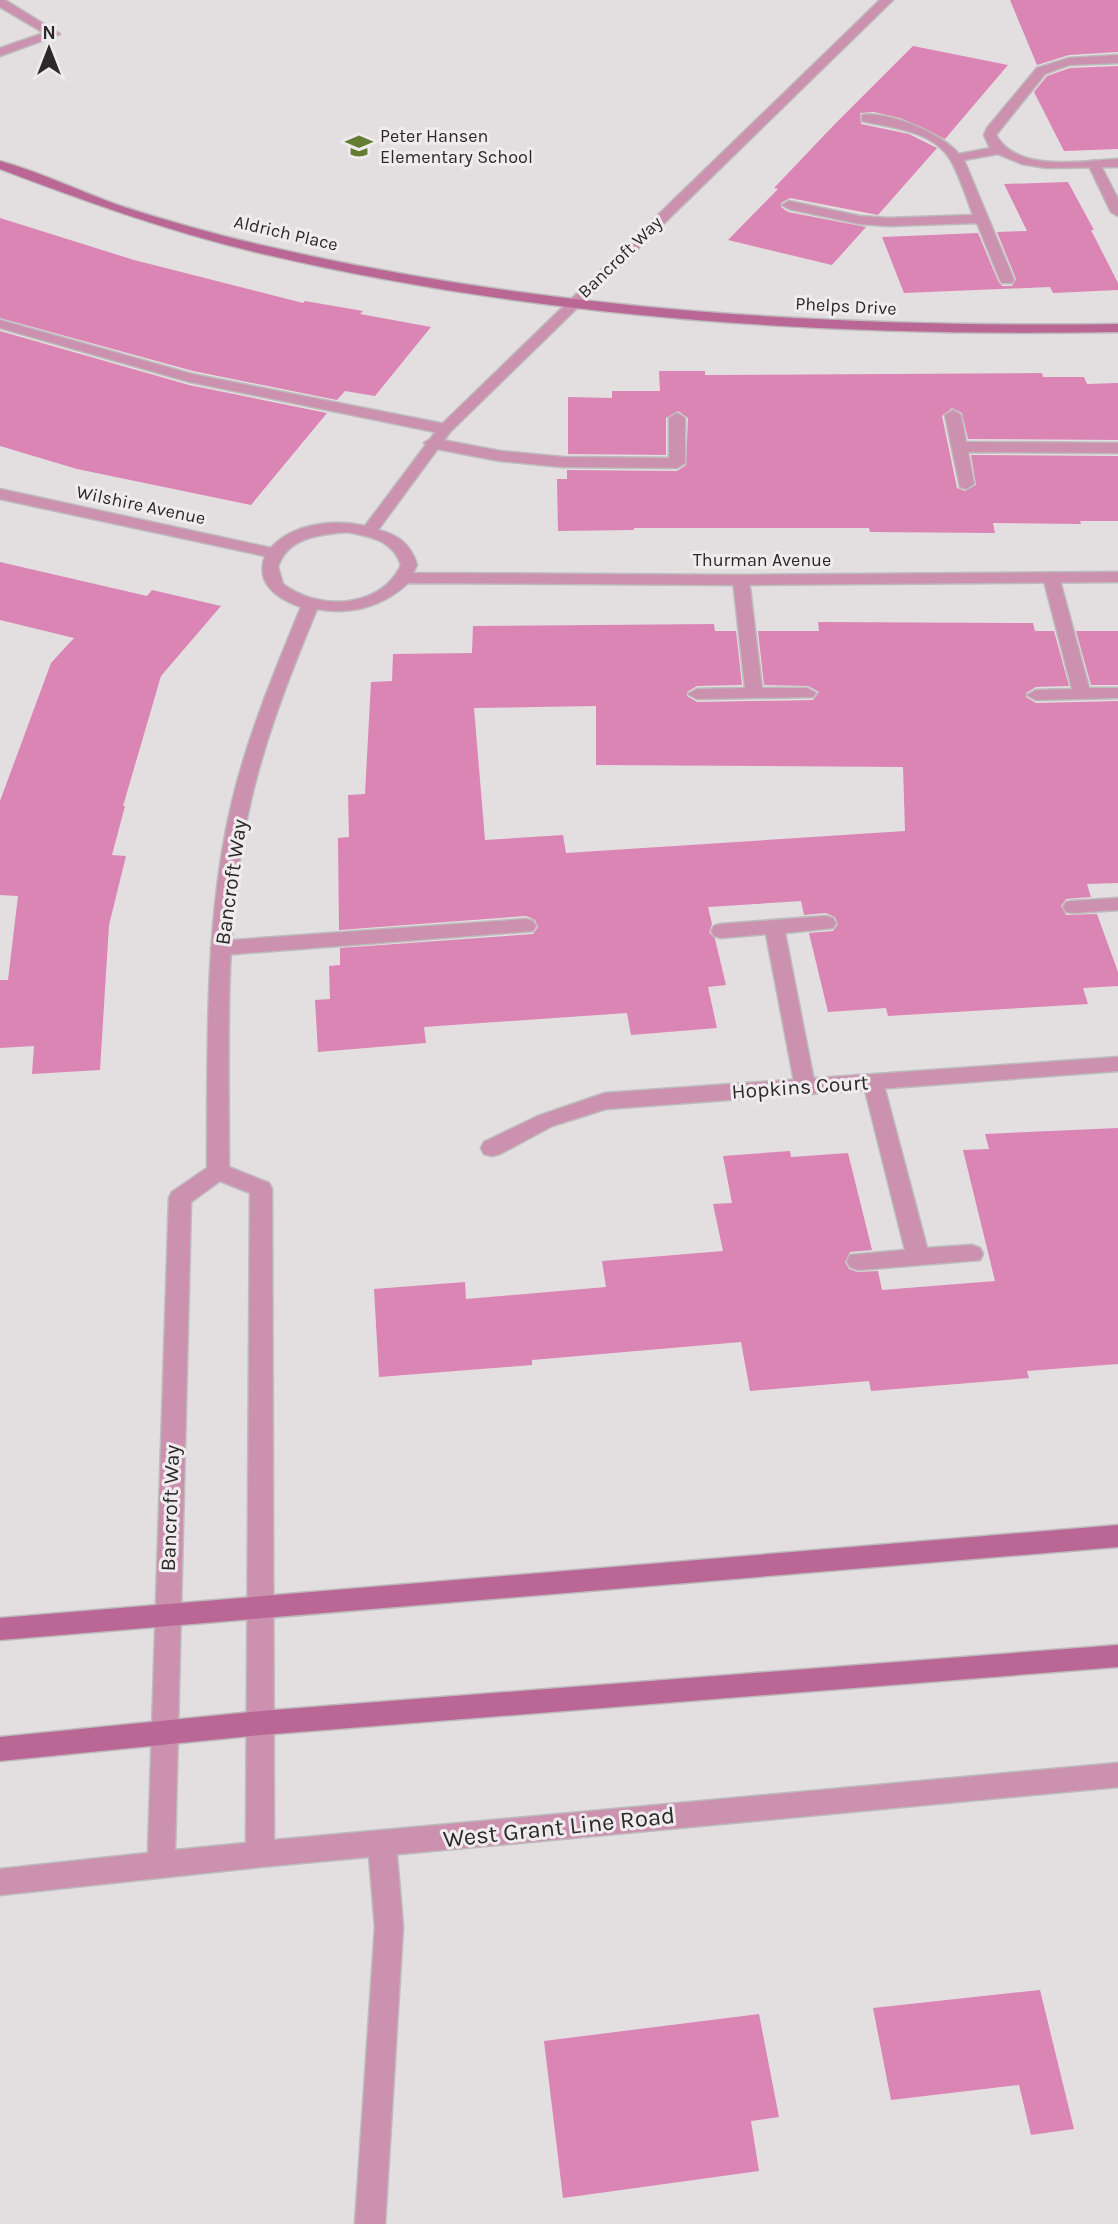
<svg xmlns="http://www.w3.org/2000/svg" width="1118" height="2224" font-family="Karla,sans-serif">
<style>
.building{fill:#da85b3;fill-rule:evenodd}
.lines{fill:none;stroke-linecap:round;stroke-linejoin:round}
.lane-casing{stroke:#bebbbc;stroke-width:3}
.street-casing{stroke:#bebbbc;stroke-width:3}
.secondary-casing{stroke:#bebbbc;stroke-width:3}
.lane{fill:#cb91af;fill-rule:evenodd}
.street{fill:#cb91af;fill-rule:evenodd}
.secondary{fill:#bb6796;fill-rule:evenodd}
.labels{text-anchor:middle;stroke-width:6;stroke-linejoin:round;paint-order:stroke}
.far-poi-label{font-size:18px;fill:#2b292a;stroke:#f0ecee;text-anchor:start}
.far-street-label{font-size:18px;fill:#2b292a;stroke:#f0ecee}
.street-label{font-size:21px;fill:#2b292a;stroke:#f0ecee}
.near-street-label{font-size:24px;fill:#2b292a;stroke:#f0ecee}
</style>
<rect width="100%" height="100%" fill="#e3dfe1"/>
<g class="building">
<polygon points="1010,0 1118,0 1118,52 1069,55 1037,65"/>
<polygon points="913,46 1008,65 945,139 900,118 874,112 860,113 861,124 909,134 937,148 878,215 790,198 781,203 781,207 788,212 866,227 832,265 728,240 778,189 774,188 833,126"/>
<polygon points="1118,66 1118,149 1064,151 1034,92 1047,76 1070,68"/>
<polygon points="1068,182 1094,230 1091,230 1118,283 1118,290 1053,293 1050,287 904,293 882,237 978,233 998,281 1002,286 1012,286 1016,279 997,232 1027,231 1004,184"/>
<polygon points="0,218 134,260 303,303 305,301 363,311 360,314 431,327 375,396 345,391 337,400 193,371 0,318"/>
<polygon points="0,331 189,385 327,413 251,505 77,469 0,446"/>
<polygon points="659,371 705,371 705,375 1042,373 1043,377 1084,377 1087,384 1118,383 1118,440 968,439 962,413 952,408 942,416 957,488 965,491 976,485 971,455 1118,456 1118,521 1080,521 1081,524 993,523 995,533 870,532 869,528 634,528 634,530 558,531 557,479 567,479 567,470 677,471 686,465 688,418 678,411 666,418 666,455 568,454 568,397 612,398 612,391 660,391"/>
<polygon points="0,562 147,596 152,590 221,606 161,676 123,806 125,806 112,855 126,856 109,925 100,1070 32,1074 34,1046 0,1048 0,980 8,980 18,896 0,895 0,801 51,663 74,638 0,620"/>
<path d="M818 622 1033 623 1035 631H1054L1069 686 1036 687 1026 693V697L1036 703 1118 701V883L1087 884 1091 897 1066 899 1061 906 1066 915 1097 914 1118 972V986L1083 988 1088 1004 888 1016 886 1008 828 1012 809 933 833 931 838 924 835 917 826 913 804 915 801 901 708 907 712 924 709 932 715 939 726 985 708 987 717 1028 631 1035 627 1013 424 1027 426 1043 318 1052 315 1000 330 999 329 966 340 965V948L533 934 538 927 535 920 526 916 339 930 338 838 349 837 348 795 365 794 371 682 392 681 393 654 472 653 473 626 714 624 715 631H736L742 685 697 686 687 692V696L697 702 813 700 819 692 808 686 764 685 758 631H819ZM596 706V765L903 767 905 831 566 853 563 835 485 840 474 708Z"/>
<polygon points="1076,631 1118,631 1118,685 1091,685"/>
<polygon points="1118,1128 1118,1364 1027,1371 1029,1378 871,1391 869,1381 750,1391 741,1342 532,1360 532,1365 379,1377 374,1289 465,1282 466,1299 606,1287 602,1261 723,1251 713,1204 732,1203 723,1156 790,1151 791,1157 848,1153 872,1250 850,1252 845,1262 849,1269 857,1272 878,1271 882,1290 995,1281 963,1150 989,1149 985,1134"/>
<polygon points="1040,1990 1074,2129 1031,2135 1019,2085 891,2100 873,2008"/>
<polygon points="759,2014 779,2117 751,2121 759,2171 563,2198 544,2041"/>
</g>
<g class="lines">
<defs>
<g id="lane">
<polygon points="0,0 5,0 60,34 0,56 0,48 44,33 0,7"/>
<path d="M1118 55V63L1069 65 1045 74 996 135C1017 173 1082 161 1118 159V167L1046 168 1022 164 998 154 964 160 1014 280 1012 283H1002L1000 280 977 223 888 226 860 224 789 209 782 205 789 201 860 216 888 218 973 215C966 197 960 176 950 159 932 130 891 128 862 121V115C889 111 941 133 959 154L990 148 984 135 987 128 1037 68 1069 58Z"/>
<polygon points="0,320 192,374 445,424 453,429 445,434 190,382 0,328"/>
<polygon points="953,410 961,415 966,442 1118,443 1118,453 968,452 974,484 966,489 960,487 945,415"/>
<polygon points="677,413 685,418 685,463 677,468 563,467 500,461 432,448 424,443 432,438 500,451 563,457 669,458 669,418"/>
<polygon points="1051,572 1059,577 1089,688 1118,688 1118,698 1036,700 1027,695 1036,690 1072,689 1043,577"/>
<polygon points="741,575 749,580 762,688 807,688 816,693 813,697 697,699 688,694 697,689 745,688 733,580"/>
<polygon points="1118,898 1118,910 1073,913 1066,912 1063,907 1066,902 1073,901"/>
<polygon points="826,916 833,918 836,923 833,928 785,933 815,1086 812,1091 805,1094 798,1091 795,1086 766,934 721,938 714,936 711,931 714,926 721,924"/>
<polygon points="526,919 533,921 536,926 533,931 221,955 214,953 211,948 214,943 221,941"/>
<polygon points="873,1075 880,1077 883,1082 927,1248 972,1245 980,1248 983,1254 980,1260 858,1270 850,1267 847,1261 850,1255 905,1250 863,1082 866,1077"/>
<polygon points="382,1831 392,1835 396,1844 403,1927 385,2224 355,2224 375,1927 368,1844 372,1835"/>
</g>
<g id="street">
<path d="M880 0H893L450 432 378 530C399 535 411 545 417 565L413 573 741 575 1118 572V582L741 585 408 583C383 607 350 615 317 609 291 672 266 735 251 800 223 920 229 1045 229 1167L269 1183 272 1189 274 1840 1118 1763V1787L260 1867 0 1895V1869L148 1853 169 1198 172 1192 207 1168C208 1046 204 921 232 802 248 735 275 670 301 607 277 599 255 583 265 556L0 499V489L271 548C293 523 335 519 365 526L440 426ZM348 532C371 537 393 540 401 565 381 609 318 611 283 584L278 567C287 537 321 534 348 532ZM220 1181 250 1193 246 1843 175 1850 191 1202Z"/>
<polygon points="1094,160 1100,164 1118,199 1118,216 1111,212 1088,164"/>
<polygon points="1118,1057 1118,1071 606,1109 552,1126 500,1154 492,1156 484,1154 481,1148 484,1142 538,1116 605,1093"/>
</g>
<g id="secondary">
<path d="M0 161C40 172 79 191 118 205 164 220 213 234 261 245 541 310 831 328 1118 324V332C830 337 537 319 255 252 168 231 84 201 0 169Z"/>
<polygon points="1118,1525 1118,1547 0,1640 0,1618"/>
<polygon points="1118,1645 1118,1667 261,1735 0,1761 0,1737 261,1711"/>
</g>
</defs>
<use href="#lane" class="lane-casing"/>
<use href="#street" class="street-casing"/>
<use href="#secondary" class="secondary-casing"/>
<use href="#lane" class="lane"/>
<use href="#street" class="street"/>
<use href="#secondary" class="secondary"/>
</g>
<defs>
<symbol id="school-bare" viewBox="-9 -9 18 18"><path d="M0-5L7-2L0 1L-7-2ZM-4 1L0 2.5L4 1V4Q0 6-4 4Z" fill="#637e32" stroke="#f0ecee" stroke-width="2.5" paint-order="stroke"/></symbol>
</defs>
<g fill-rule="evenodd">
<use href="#school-bare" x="340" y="127" width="38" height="38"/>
</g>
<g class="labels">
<g class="far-poi-label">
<text x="380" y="142">Peter Hansen<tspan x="380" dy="21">Elementary School</tspan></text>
</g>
<g class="far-street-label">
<text transform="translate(286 233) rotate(13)" y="6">Aldrich Place</text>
<text transform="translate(620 257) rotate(-44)" y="6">Bancroft Way</text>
<text transform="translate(846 306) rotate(3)" y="6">Phelps Drive</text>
<text transform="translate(141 505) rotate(12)" y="6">Wilshire Avenue</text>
<text x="762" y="566">Thurman Avenue</text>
</g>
<g class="street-label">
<text transform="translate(231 882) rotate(-82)" y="7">Bancroft Way</text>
<text transform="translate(800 1087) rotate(-4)" y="7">Hopkins Court</text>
<text transform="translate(170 1508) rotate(-88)" y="7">Bancroft Way</text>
</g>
<g class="near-street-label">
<text transform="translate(559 1827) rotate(-6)" y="8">West Grant Line Road</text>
</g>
</g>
<g transform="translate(49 49)" stroke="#f0ecee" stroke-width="5" paint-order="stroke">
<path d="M0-5L12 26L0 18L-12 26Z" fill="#2b292a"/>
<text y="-10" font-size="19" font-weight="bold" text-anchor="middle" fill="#2b292a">N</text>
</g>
</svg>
